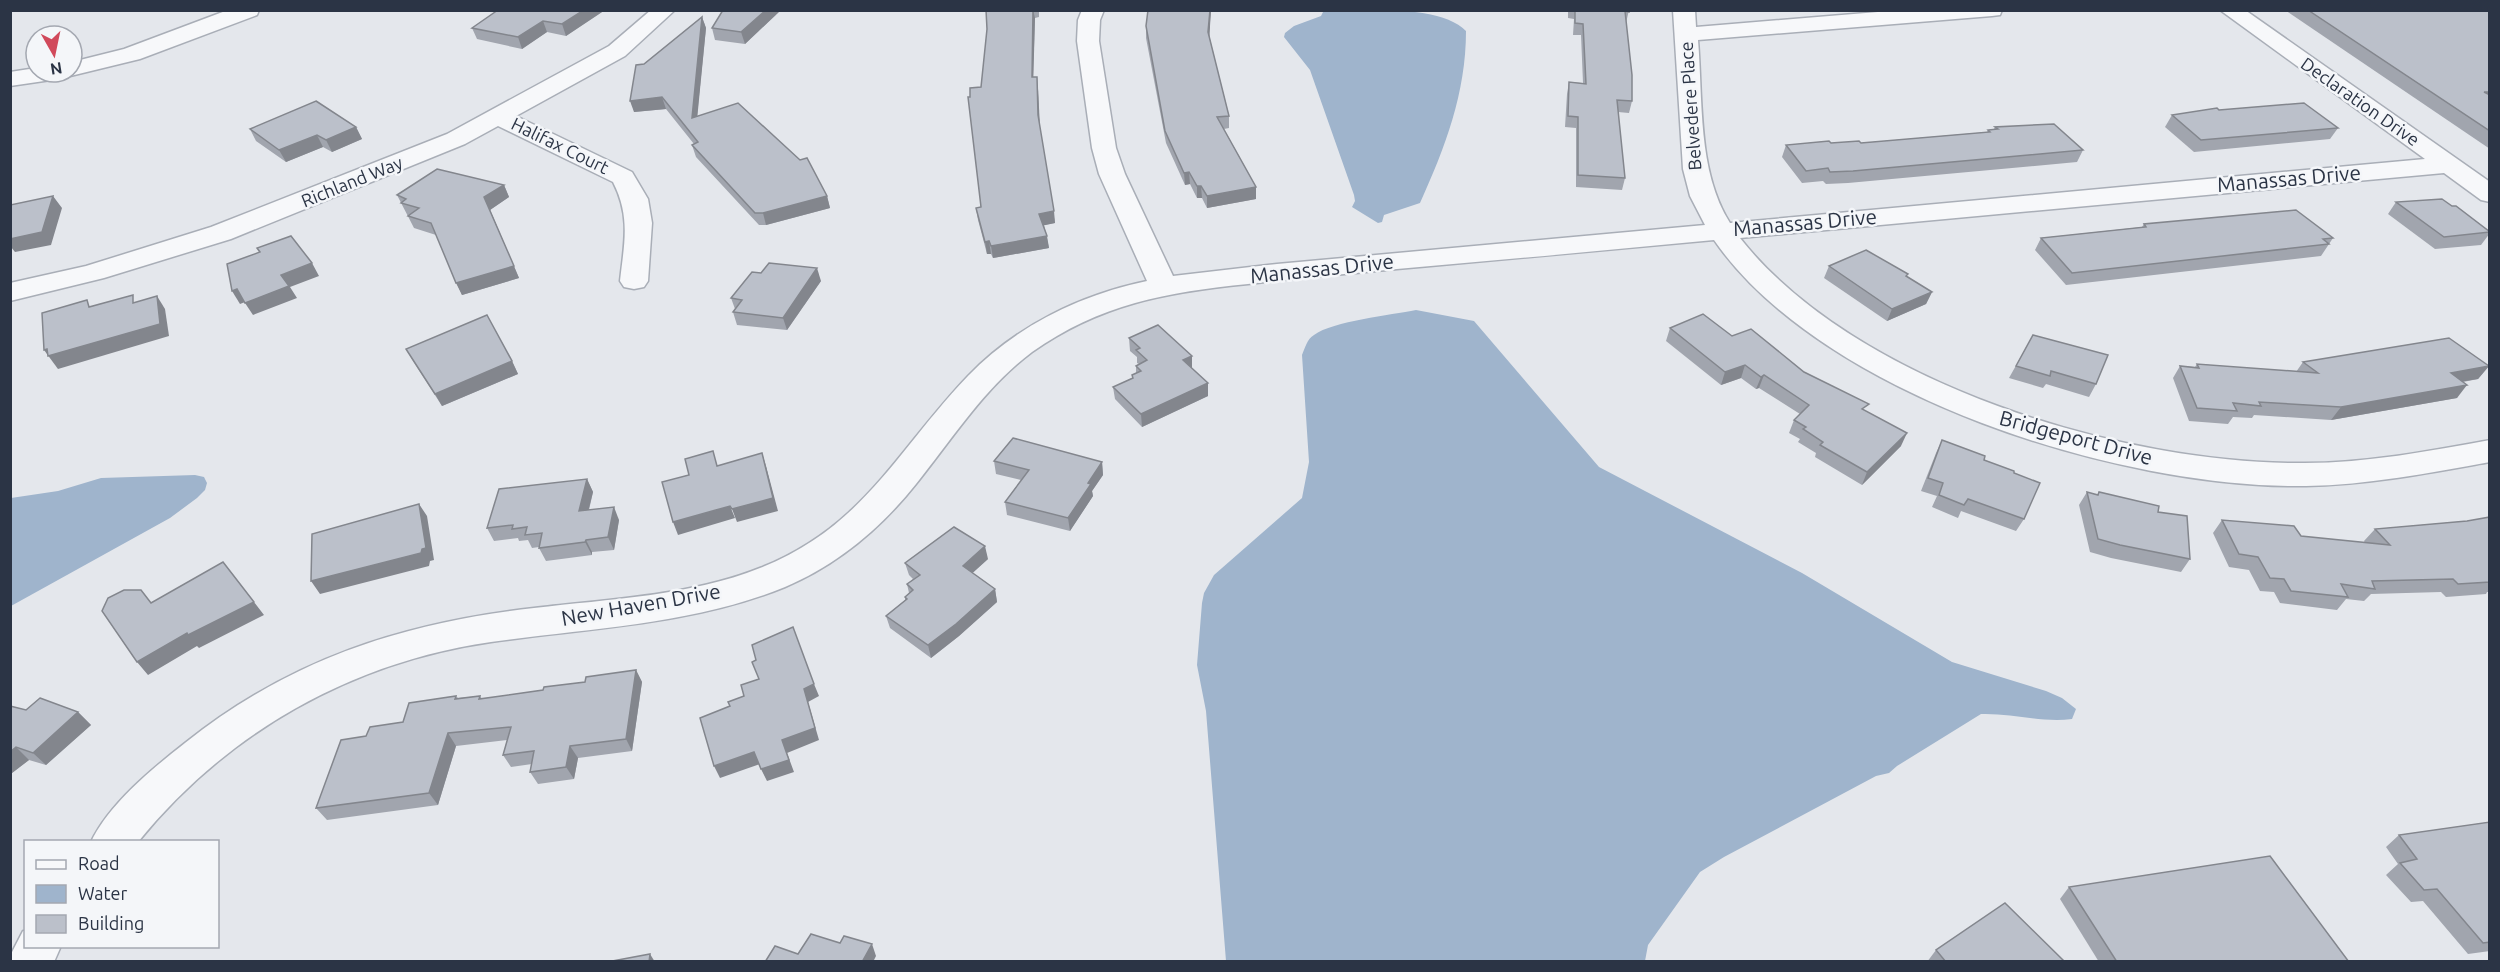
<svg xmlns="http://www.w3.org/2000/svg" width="2500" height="972" font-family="Ubuntu,sans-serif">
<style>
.water{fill:#9fb4cc}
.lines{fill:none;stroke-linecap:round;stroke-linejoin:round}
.minor-casing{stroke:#a9aeb7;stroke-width:3}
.minor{fill:#f7f8fa;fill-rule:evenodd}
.wall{fill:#a1a5ae}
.shaded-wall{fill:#83868d}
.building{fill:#bbc0ca;stroke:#83868d;stroke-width:1.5}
.labels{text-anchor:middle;stroke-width:5;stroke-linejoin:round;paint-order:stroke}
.far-street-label{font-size:18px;fill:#2b3445;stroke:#f4f6f9}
.street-label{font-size:21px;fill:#2b3445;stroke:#f4f6f9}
</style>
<rect width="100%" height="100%" fill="#e4e7ec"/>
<g class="water">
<path d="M1324 10C1360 10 1441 4 1466 31 1466 93 1445 148 1420 203L1384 215 1382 222 1378 223 1352 207 1355 201 1354 195 1310 70 1284 37 1285 33 1294 26 1321 16Z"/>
<path d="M1416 310 1474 321 1599 467 1802 573 1952 662 2046 691 2062 698 2076 709 2072 719C2042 723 2012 713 1981 714L1897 766 1889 773 1876 776 1724 857 1700 872 1648 945 1645 961H1226L1206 711 1197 665 1202 603 1204 593 1214 575 1302 498 1309 462 1302 355C1305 348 1307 339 1314 335 1333 321 1391 315 1416 310Z"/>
<polygon points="195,475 204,477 207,483 205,490 197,498 170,518 11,606 11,498 58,491 101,478"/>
</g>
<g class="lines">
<defs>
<g id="minor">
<polygon points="228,10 259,10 257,15 140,59 58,79 10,86 10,72 36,68 36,72 72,72 72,62 124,49"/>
<path d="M651 10H675L625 56 516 116 632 172 648 199 652 223 648 281 644 287 634 289 624 287 620 281C624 244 631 217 613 182L498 126 465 144 231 239 104 278 10 301V283L86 266 211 227 447 134 609 46Z"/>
<path d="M1082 10H1104L1100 20 1099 41 1116 148 1125 174 1173 276 1277 264 1705 225 1690 196 1683 169 1673 10H1695L1696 27 1902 10H2002L2000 15 1992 16 1698 40C1703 99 1697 171 1730 223L2425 159 2220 10H2245L2490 182V202L2481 200 2444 173 1740 238C1855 384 2124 465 2305 463 2367 463 2429 451 2490 440V462C2429 473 2368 485 2306 486 2122 489 1823 397 1714 240 1609 250 1503 260 1397 269 1348 274 1298 278 1248 284 1167 292 1100 304 1032 352 984 388 953 438 916 484 881 528 837 565 785 587 692 625 589 628 491 642 352 662 227 732 138 842H91C109 804 153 768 185 743 290 659 403 623 534 608 609 599 690 596 760 568 864 527 897 450 968 376 1016 326 1080 295 1147 281L1099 174 1092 148 1077 41 1078 20Z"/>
<polygon points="23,931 26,931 26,946 61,946 54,962 10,962 10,956"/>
</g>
</defs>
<use href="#minor" class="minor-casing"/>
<use href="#minor" class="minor"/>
</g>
<g class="wall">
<polygon points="498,10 605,10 566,36 547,32 522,49 477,39 472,28"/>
<polygon points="723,10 781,10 745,44 715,40 712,28"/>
<polygon points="986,10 1039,10 1039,17 1035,18 1033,77 1038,89 1039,123 1055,223 1044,225 1049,248 993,258 991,254 987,254 978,220 976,208 981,207 970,97 981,87 987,29"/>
<polygon points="1211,10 1209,35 1229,116 1229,128 1224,129 1256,187 1256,199 1207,208 1202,198 1197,198 1190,184 1185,185 1166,143 1146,38 1146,26"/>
<polygon points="1568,10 1629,10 1626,23 1632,101 1629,113 1618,112 1625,178 1622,190 1576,187 1576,128 1565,127 1567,94 1569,82 1583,83 1581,35 1573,35 1574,19 1568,18"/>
<polygon points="2285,10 2490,10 2490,149"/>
<polygon points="702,17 706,28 697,116 827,196 830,208 766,225 759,225 696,157 692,145 694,144 666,109 634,112 644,64"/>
<polygon points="2219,110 2338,128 2330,139 2194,152 2165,127 2172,115"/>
<polygon points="356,127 362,139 332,152 323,147 286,162 256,141 250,129"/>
<polygon points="1995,127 2083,150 2077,162 1848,183 1826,184 1823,181 1802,183 1782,157 1786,145 1831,143 1861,143 1987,132 1988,130 1994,129"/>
<polygon points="504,185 509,197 490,210 519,278 462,295 436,235 414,228 397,195"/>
<polygon points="2396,202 2490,232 2490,233 2481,245 2435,249 2388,214"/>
<polygon points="2144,224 2333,238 2321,256 2066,285 2035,250 2041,238 2142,227"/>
<polygon points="1829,266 1907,277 1932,292 1926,304 1887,321 1824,278"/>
<polygon points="821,281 787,330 737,325 733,312 735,309 731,298"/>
<polygon points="1670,328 1732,336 1804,372 1866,411 1901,446 1862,485 1815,457 1816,453 1798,442 1800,439 1789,433 1794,420 1800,414 1759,388 1756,389 1741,378 1721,385 1666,341"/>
<polygon points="2033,335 2096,384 2089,397 2046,384 2043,388 2009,378"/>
<polygon points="1129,338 1192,356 1192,369 1208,396 1142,427 1115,399 1113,387 1132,378 1132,375 1136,373 1136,366 1139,364 1137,363 1137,357 1130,351"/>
<polygon points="406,349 512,361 518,374 442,406 413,361"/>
<polygon points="2303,362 2489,366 2478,379 2463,382 2457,398 2331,420 2254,415 2252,418 2233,417 2228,424 2189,421 2173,378 2180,366 2195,367 2197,364 2296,372"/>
<polygon points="1942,440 1984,460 2024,519 2016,531 1961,511 1958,518 1932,507 1937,496 1921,491 1936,453"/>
<polygon points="994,461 1102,462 1103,475 1092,491 1093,496 1070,531 1007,515 1005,502 1021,480 996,474"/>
<polygon points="587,479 593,492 589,510 619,520 614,550 592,552 592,555 546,561 539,548 539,547 532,548 528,540 519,541 518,538 494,541 487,528"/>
<polygon points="2087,492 2097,495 2099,492 2158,512 2190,559 2181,572 2111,558 2090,552 2079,505"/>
<polygon points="2490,517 2490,592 2487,592 2486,594 2446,597 2441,592 2371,594 2364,601 2346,599 2337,610 2280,603 2274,592 2260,591 2249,570 2229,567 2213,533 2222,520 2301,536 2365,543 2364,541 2375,529 2467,521"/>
<polygon points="988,559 972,573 995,589 997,602 959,636 931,658 890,628 886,616 905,600 905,597 909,593 907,584 913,579 909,575 905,563"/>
<polygon points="636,670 642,682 632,751 578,758 574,779 538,784 530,772 532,764 511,767 503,755 507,740 456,746 438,805 327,820 316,808 366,736 403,722 456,696 458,698 480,696 482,699 543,690 585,682"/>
<polygon points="10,706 26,710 78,712 91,725 46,765 29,760 12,773 10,773"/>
<polygon points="2490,822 2490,951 2468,954 2423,901 2411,902 2386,875 2398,864 2386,847 2399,835"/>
<polygon points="2069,887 2349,962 2099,962 2060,899"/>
<polygon points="1936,950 2065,962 1927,962"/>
</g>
<g class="shaded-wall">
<polygon points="584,10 605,10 566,36 562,24"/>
<polygon points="766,10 781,10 745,44 741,32"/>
<polygon points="1033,10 1035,18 1033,89 1032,77"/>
<polygon points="1210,10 1211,10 1209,43 1208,32"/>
<polygon points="702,17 706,28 696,130 692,118"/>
<polygon points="543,21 547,32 522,49 518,37"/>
<polygon points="1037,77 1038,89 1040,127 1038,115"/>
<polygon points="662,97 666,109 634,112 630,101"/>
<polygon points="356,127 362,139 332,152 326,140"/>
<polygon points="317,135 323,147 286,162 279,150"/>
<polygon points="1189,172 1190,184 1185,185 1184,173"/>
<polygon points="504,185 509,197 490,210 519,278 462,295 456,283 484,197"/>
<polygon points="1197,186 1201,186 1202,198 1197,198"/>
<polygon points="1256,187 1256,199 1207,208 1207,196"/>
<polygon points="53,196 62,208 51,245 15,252 11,247 10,248 10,239"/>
<polygon points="827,196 830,208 766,225 763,213"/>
<polygon points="1054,211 1055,223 1041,226 1039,214"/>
<polygon points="1047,236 1049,248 993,258 991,246"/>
<polygon points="989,241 991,254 987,254 985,242"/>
<polygon points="312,263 319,276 290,287 297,298 253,315 245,303 281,275"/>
<polygon points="817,268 821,281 787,330 783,318"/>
<polygon points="237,289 245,302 240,304 232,291"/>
<polygon points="1932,292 1926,304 1887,321 1892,309"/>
<polygon points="157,296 165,309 169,336 58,369 44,350"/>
<polygon points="1192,356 1192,369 1183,360"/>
<polygon points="512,361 518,374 442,406 435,394"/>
<polygon points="1745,365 1741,378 1721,385 1725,372"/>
<polygon points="2489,366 2478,379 2441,385 2451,373"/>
<polygon points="1764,375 1759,388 1756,389 1761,377"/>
<polygon points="1208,383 1208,396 1142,427 1141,414"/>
<polygon points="2467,385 2457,398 2331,420 2341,407"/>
<polygon points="1907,433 1901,446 1862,485 1867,472"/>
<polygon points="762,453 766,466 778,511 737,522 732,509"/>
<polygon points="1102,462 1103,475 1092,491 1093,496 1070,531 1068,518 1088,483"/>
<polygon points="587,479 593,492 585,524 579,511"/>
<polygon points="419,504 427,516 434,560 430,561 429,566 320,594 311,581"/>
<polygon points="730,506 735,518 678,535 673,522"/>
<polygon points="614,507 619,520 614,550 608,537"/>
<polygon points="586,540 592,552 592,555 585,542"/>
<polygon points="985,546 988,559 966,579 963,566"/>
<polygon points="223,562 264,615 199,648 197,646 148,675 137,662"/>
<polygon points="995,589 997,602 959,636 931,658 928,645"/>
<polygon points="636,670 642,682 632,751 626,739"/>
<polygon points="814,684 819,696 808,702 819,740 787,753 794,772 767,781 761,769 804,689"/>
<polygon points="78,712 91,725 46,765 33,753"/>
<polygon points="448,733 456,746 438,805 429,793"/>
<polygon points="570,746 578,758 574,779 566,767"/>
<polygon points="16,747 29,760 12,773 10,772 10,752"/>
<polygon points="754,752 760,764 720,778 714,766"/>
<polygon points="872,944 876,956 873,962 862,962"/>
<polygon points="650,954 655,962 649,962"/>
</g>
<g class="building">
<polygon points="498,10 584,10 562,24 543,21 518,37 472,28"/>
<polygon points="723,10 766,10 741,32 712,28"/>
<polygon points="986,10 1033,10 1032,77 1037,77 1038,115 1054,211 1039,214 1047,236 991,246 989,241 985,242 976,208 981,207 968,97 970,97 970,88 981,87 987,29"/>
<polygon points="1148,10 1210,10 1208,32 1229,116 1217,117 1256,187 1207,196 1201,186 1197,186 1189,172 1184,173 1165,131 1146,26"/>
<polygon points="1575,10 1629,10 1629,12 1625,11 1632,75 1632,101 1617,100 1625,178 1578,175 1578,117 1568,116 1569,82 1586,84 1583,24 1575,23"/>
<polygon points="2308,10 2490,10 2490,92 2484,92 2490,95 2490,131"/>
<polygon points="702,17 692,118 738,103 800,160 807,158 827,196 763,213 755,213 692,145 698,142 662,97 630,101 636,65 644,64"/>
<polygon points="316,101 356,127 326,140 317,135 279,150 250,129"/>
<polygon points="2304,103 2338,128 2201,140 2172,115 2217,108 2219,110"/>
<polygon points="2054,124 2083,150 1853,171 1830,172 1828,168 1806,171 1786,145 1829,141 1831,143 1859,141 1861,143 1990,132 1988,130 1998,129 1995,127"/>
<polygon points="437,169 504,185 484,197 514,266 456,283 431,223 408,216 419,208 401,203 406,199 397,195"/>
<polygon points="53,196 42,232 10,239 10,205"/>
<polygon points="2442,199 2452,206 2456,206 2490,232 2444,237 2396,202"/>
<polygon points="2296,210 2333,238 2323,239 2329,244 2072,273 2041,238 2146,227 2144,224"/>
<polygon points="291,236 312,263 281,275 289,286 245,303 237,289 232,291 227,264 260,252 257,248"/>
<polygon points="1866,250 1908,274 1906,276 1932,292 1892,309 1829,266"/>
<polygon points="769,263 817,268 783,318 733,312 742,300 731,298 752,272 761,273"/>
<polygon points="133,295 133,303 157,296 160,324 48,356 47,349 44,350 42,313 87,300 89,307"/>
<polygon points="1703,314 1732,336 1751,329 1804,372 1869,404 1862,409 1907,433 1867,472 1820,445 1823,442 1803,429 1806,427 1794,420 1809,405 1764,375 1761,377 1745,365 1725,372 1670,328"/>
<polygon points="487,315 512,361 435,394 406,349"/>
<polygon points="1158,325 1192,356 1183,360 1208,383 1141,414 1113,387 1133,378 1132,375 1141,371 1136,366 1147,360 1136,350 1140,348 1129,338"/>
<polygon points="2033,335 2108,355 2096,384 2051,371 2050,376 2016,366"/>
<polygon points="2449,338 2489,366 2451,373 2467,385 2341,407 2259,402 2261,406 2233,403 2237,411 2197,408 2180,366 2199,368 2197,364 2318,373 2303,362"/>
<polygon points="1013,438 1102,462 1088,483 1091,484 1068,518 1005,502 1029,470 994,461"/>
<polygon points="1942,440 1985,456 1984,460 2014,471 2014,473 2040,483 2024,519 1968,499 1964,505 1939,495 1943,483 1928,478"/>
<polygon points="713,451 717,466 762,453 773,498 732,509 730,506 673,522 662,482 689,475 685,459"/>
<polygon points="587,479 579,511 614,507 608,537 586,540 585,542 539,548 542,533 525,535 527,527 512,529 513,525 487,528 499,489"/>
<polygon points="2087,492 2098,495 2099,492 2159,506 2158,512 2187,516 2190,559 2120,545 2098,539"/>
<polygon points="419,504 426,548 422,549 421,553 311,581 312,534"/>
<polygon points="2490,517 2490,582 2458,584 2453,579 2372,581 2375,589 2341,584 2348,597 2291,591 2284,579 2270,578 2258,557 2239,554 2222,520 2294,526 2301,536 2390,545 2375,529 2467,521"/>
<polygon points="954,527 985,546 963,566 995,589 956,624 928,645 886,616 907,599 905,597 913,590 907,584 920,575 905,563"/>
<polygon points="223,562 254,602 188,635 187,633 137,662 102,611 108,598 124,590 141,590 151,603"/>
<polygon points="793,627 814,684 804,689 815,728 782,740 789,760 761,769 754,752 714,766 700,718 730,706 728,702 744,696 741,685 759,679 752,662 756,660 752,645"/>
<polygon points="636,670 626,739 570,746 566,767 530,772 534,751 503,755 511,727 448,733 429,793 316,808 341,740 366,736 370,727 403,722 409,703 456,696 455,699 480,696 479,699 543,690 544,687 585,682 586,677"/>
<polygon points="40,698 78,712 33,753 16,747 10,752 10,706 26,710"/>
<polygon points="2490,822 2490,942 2483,943 2437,889 2424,890 2400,863 2417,859 2399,835"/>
<polygon points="2270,856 2349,962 2117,962 2069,887"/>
<polygon points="2005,903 2065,962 1946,962 1936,950"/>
<polygon points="811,934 840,943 844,936 872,944 862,962 765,962 775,946 798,954"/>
<polygon points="650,954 649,962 607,962"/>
</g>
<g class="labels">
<g class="far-street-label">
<text transform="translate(2360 102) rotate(35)" y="6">Declaration Drive</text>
<text transform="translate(1691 106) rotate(-94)" y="6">Belvedere Place</text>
<text transform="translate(560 146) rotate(26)" y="6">Halifax Court</text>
<text transform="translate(352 182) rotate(-22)" y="6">Richland Way</text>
</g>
<g class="street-label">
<text transform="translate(2289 179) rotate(-5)" y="7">Manassas Drive</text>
<text transform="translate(1805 223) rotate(-5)" y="7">Manassas Drive</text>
<text transform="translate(1322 269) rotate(-6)" y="7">Manassas Drive</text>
<text transform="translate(2076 438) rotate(15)" y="7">Bridgeport Drive</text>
<text transform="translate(641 605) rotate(-10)" y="7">New Haven Drive</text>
</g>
</g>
<rect width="2500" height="972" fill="none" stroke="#2b3445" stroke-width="24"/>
<rect x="24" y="840" width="195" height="108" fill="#f4f6f9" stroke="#a4a8b1" stroke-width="1.5"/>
<rect x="36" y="860" width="30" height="9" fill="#f7f8fa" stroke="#a4a8b1" stroke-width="1.5"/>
<text x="78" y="870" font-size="18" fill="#2b3445">Road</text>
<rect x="36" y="885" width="30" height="18" fill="#9fb4cc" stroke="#a4a8b1" stroke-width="1.5"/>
<text x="78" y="900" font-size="18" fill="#2b3445">Water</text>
<rect x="36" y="915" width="30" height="18" fill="#bbc0ca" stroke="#a4a8b1" stroke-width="1.5"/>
<text x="78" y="930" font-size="18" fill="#2b3445">Building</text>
<g transform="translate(54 54) rotate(171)"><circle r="28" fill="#f4f6f9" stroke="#a4a8b1" stroke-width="1.5"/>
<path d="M0-4.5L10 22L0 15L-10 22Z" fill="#d1495b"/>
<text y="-9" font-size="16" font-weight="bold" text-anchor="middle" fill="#2b3445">N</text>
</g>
</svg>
